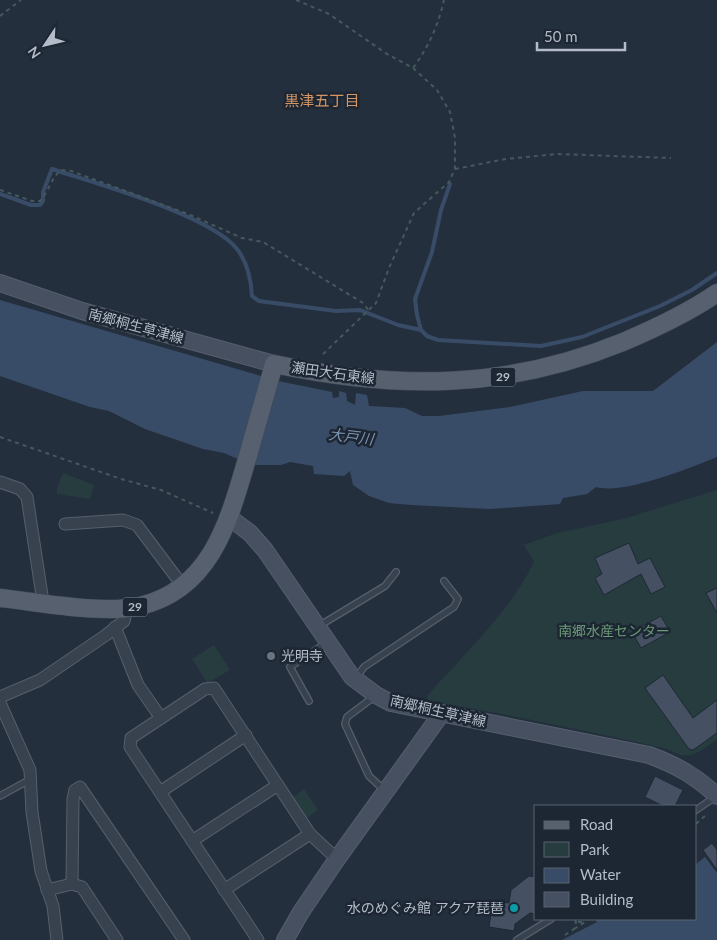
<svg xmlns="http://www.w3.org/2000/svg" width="717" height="940" font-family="Lato,'Noto Sans JP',sans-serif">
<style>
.green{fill:#263c3f}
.water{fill:#394c67}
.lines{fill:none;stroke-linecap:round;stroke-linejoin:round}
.stream{stroke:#394c67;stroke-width:4}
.building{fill:#455162;stroke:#1f2835}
.lane-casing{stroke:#565f6c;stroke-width:8}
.street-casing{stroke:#565f6c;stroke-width:13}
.secondary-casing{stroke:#565f6c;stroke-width:18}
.primary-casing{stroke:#414a57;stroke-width:19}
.path{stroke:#44595c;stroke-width:2;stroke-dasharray:4 4;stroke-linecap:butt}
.lane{stroke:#38414e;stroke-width:5.5}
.street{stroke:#38414e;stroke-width:11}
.secondary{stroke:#465061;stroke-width:16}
.primary{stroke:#56606e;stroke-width:18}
.worship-dot{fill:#6b7280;stroke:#1d2633;stroke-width:2}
.culture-dot{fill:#0f9aa8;stroke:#1d2633;stroke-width:2}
.labels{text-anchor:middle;stroke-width:5;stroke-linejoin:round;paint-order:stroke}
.shield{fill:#1d2633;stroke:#878f9c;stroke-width:1}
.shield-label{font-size:12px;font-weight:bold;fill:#b4bcc9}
.street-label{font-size:14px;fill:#b4bcc9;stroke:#1d2633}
.park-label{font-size:14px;fill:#6b9a76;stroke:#1d2633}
.poi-label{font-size:14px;fill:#b4bcc9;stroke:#1d2633;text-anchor:start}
.neighbourhood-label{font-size:15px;fill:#d59563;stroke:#1d2633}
.water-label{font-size:15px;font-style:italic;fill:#7c92b1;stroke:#1d2633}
</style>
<rect width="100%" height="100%" fill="#242f3e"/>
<g class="green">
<polygon points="63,473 94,485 90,499 57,494 57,488"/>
<path d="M717 490V739C699 752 690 763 668 749 588 731 509 714 428 701L427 696C464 654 509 613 534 562L524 545 557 533 623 519Z"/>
<polygon points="214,645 230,670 207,683 192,659"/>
<polygon points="304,789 318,810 307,818 292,798"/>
</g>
<g class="water">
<path d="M0 300 278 381 332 392 333 398 339 397V391L346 393 347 401 355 405 356 393 367 395 369 406 405 408 422 416H439L510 407 583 391H653L717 342V457C690 468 623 495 596 487L587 494 563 498 560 504 490 509 411 505 389 503 369 496 353 485 350 471 344 476 314 474 313 466 290 462 281 465H252L224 453 203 449 145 429 109 411 90 407 0 376Z"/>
<polygon points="705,857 717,873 717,940 562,940 597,922 595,919 696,919 696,864"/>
</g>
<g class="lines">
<g class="stream">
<path d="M0 194 31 205H40L43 201V192L52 169C97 184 210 215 237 249 248 263 251 279 252 296L259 301 336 311 360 310 398 325 421 330 427 336 438 340 541 346 582 337 660 306 692 290 717 273"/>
<polyline points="421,330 417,315 415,299 432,252 441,210 450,184"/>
</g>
</g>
<g class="building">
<polygon points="629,543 638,564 650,558 665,587 651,594 641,574 604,595 595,578 602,574 595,558"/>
<polygon points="717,588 717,613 706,593"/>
<polygon points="661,616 670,632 641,648 632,632"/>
<polygon points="663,675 693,718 717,700 717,733 693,750 689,749 645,688"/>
<polygon points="655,776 683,790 675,806 663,806 645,797"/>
<polygon points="712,843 717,850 717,870 703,850"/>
<polygon points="529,876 536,877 536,914 530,913 515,924 514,931 489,927 493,901 509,903 511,890"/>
</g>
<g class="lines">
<defs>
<g id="lane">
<polyline points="319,626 385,586 396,572"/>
<polyline points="356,678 364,667 454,607 458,599 444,581"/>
<polyline points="375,696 347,717 345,724 369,776 384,790"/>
<polyline points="309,701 290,667 326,643"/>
<polyline points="0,796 31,779"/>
<polyline points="696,810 715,797"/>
<polyline points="517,940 551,919"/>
</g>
<g id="street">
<polyline points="0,482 20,489 27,497 43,602"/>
<polyline points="65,524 123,520 137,525 182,585"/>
<polyline points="115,627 138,685 161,718"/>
<polyline points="0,697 40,680 106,635 124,621 127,608"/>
<polyline points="0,703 30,770 32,812 41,871 53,906 57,940"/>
<polyline points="160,792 246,735"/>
<polyline points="192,841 278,785"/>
<polyline points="72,884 73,799 75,790 80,787 184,940"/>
<polyline points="47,890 72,884 82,887 117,940"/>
<polyline points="224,890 310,834"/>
<polyline points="258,940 130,747 131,738 205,689 214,688 310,834 337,859"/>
</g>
<g id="secondary">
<polyline points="0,283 82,311 274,364"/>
<path d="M230 518 250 533 265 550 352 677 376 695 391 703 649 755C676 765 696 776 717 796"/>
<polyline points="285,940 301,912 337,859 442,713"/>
</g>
<path id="primary" d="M0 598C38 602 104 615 140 606 212 589 229 520 247 459 256 427 265 395 274 364 397 390 505 390 623 342 656 328 688 313 717 293"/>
</defs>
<use href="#lane" class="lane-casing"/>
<use href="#street" class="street-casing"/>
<use href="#secondary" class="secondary-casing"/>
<use href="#primary" class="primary-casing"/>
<g class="path">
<polyline points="296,0 329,14 387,54 413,68 437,90 450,112 455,138 455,169 449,182 414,213 389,268 376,303 320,357"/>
<polyline points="0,16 21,0"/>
<path d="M413 68C429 46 438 26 444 0"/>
<polyline points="455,169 506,159 557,154 671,158"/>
<path d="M0 190 32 201H40C49 191 51 178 61 170L71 171 188 214 242 238 263 242 363 303 369 311"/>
<polyline points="0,437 121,479 161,490 213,513"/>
<polyline points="696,824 707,814"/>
<polyline points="574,929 585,922 576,922"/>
<polyline points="565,935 574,929 576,922 574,919"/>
</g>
<use href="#lane" class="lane"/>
<use href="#street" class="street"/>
<use href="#secondary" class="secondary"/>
<use href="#primary" class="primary"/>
</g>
<circle class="worship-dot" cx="271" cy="656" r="5"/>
<circle class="culture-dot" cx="514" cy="908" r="5"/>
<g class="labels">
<g class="shield">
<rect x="490.5" y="367.5" width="25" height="19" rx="4"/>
<rect x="122.5" y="597.5" width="25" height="19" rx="4"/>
</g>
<g class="shield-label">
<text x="503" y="381">29</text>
<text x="135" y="611">29</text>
</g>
<g class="street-label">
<text transform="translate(136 326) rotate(15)" y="5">南郷桐生草津線</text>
<text transform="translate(333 373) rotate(8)" y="5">瀬田大石東線</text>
<text transform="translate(438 711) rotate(13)" y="5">南郷桐生草津線</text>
</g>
<g class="park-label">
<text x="614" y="636">南郷水産センター</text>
</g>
<g class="poi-label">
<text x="281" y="661">光明寺</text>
<text x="504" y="913" text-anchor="end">水のめぐみ館 アクア琵琶</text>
</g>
<g class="neighbourhood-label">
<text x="322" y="106">黒津五丁目</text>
</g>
<g class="water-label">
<text transform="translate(351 437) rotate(7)" y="5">大戸川</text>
</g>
</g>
<rect x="534" y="805" width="162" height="115" fill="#1d2633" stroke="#59626f"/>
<rect x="544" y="821" width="25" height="8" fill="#56606e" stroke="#59626f"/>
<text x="580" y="830" font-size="15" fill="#b4bcc9">Road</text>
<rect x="544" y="842" width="25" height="15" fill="#263c3f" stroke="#59626f"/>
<text x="580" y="855" font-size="15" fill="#b4bcc9">Park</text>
<rect x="544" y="868" width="25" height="15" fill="#394c67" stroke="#59626f"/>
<text x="580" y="880" font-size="15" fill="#b4bcc9">Water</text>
<rect x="544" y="892" width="25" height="15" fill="#455162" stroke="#59626f"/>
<text x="580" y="905" font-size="15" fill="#b4bcc9">Building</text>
<g transform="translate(45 45) rotate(235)" stroke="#1d2633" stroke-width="4" paint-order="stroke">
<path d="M0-4L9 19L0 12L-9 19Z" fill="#b4bcc9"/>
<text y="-8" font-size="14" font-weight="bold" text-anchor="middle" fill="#b4bcc9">N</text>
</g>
<path d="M537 42v8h88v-8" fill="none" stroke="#b4bcc9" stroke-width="2.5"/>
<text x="544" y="42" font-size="15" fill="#b4bcc9" stroke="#1d2633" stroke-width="4" paint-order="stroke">50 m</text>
</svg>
